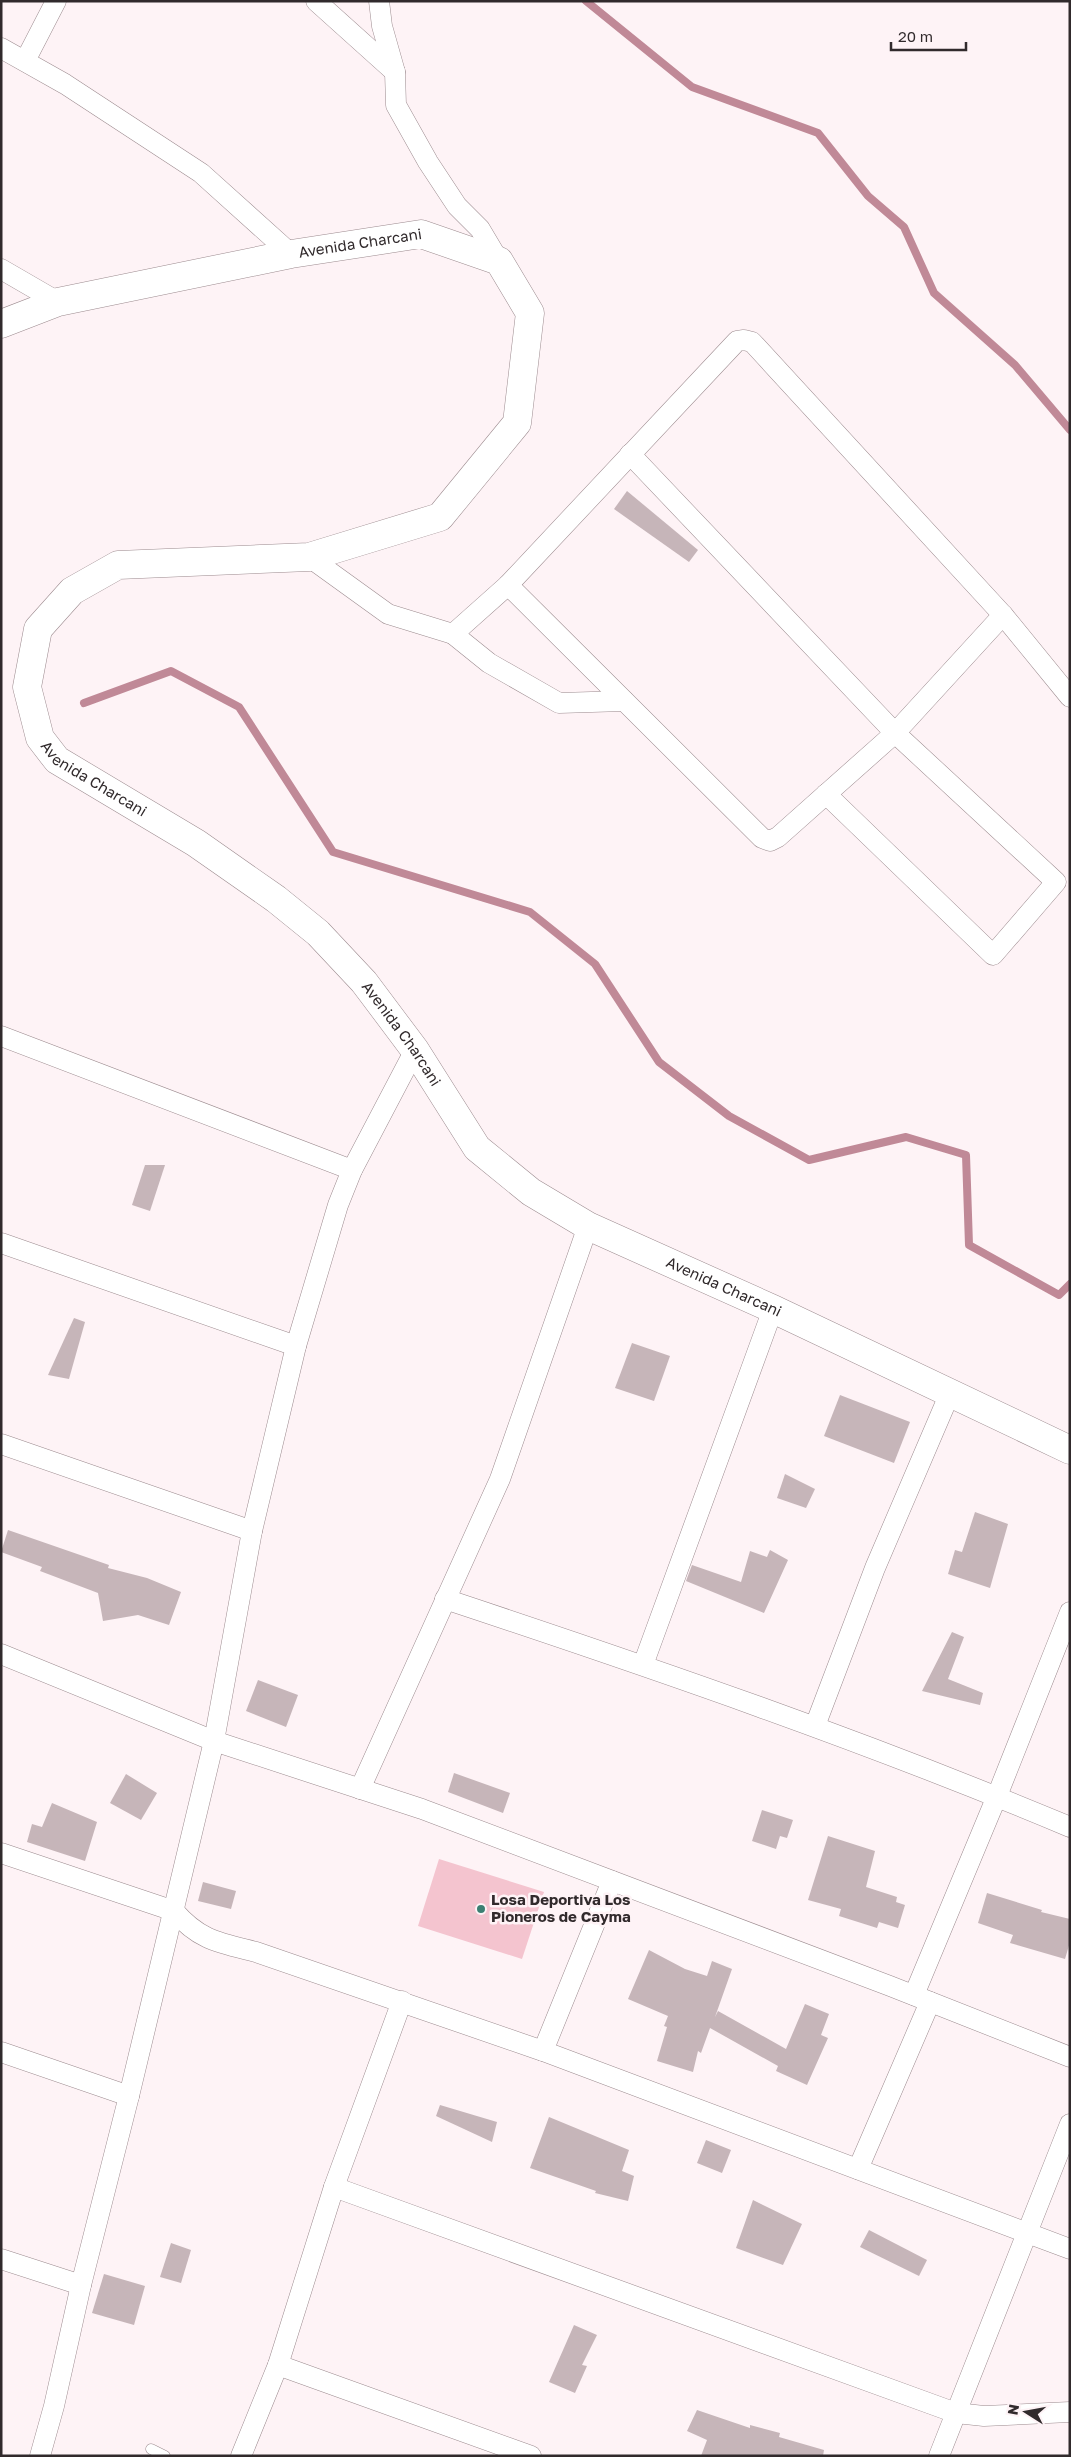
<svg xmlns="http://www.w3.org/2000/svg" width="1071" height="2457" font-family="'Golos Text',sans-serif">
<style>
.green{fill:#f4c4cf}
.lines{fill:none;stroke-linecap:round;stroke-linejoin:round}
.stream{stroke:#c08997;stroke-width:8}
.building{fill:#c6b5b9}
.lane-casing{stroke:#9c8b8f;stroke-width:11}
.street-casing{stroke:#9c8b8f;stroke-width:21}
.secondary-casing{stroke:#9c8b8f;stroke-width:29}
.lane{stroke:#fff;stroke-width:10}
.street{stroke:#fff;stroke-width:20}
.secondary{stroke:#fff;stroke-width:28}
.poi-dot{fill:#3c7f72;stroke:#fef3f6;stroke-width:2}
.labels{text-anchor:middle;stroke-width:5;stroke-linejoin:round;paint-order:stroke}
.street-label{font-size:15px;fill:#312a2c;stroke:#fef3f6}
.poi-label{font-size:15px;font-weight:bold;fill:#312a2c;stroke:#fef3f6;text-anchor:start}
</style>
<rect width="100%" height="100%" fill="#fef3f6"/>
<polygon class="green" points="439,1859 544,1892 522,1959 418,1926"/>
<g class="lines">
<g class="stream">
<polyline points="586,1 692,87 818,133 868,196 904,227 934,293 1015,365 1070,430"/>
<polyline points="84,703 171,671 239,707 333,852 530,912 595,964 659,1062 729,1116 809,1160 906,1137 966,1155 969,1245 1059,1295 1070,1284"/>
</g>
</g>
<g class="building">
<polygon points="627,491 698,550 689,562 614,509"/>
<polygon points="145,1165 165,1165 150,1211 132,1205"/>
<polygon points="74,1318 85,1322 69,1379 48,1375"/>
<polygon points="632,1343 670,1356 654,1401 615,1388"/>
<polygon points="840,1395 910,1422 894,1463 824,1436"/>
<polygon points="785,1474 815,1489 806,1508 777,1498"/>
<polygon points="975,1512 1008,1524 990,1588 948,1574 955,1550 962,1552"/>
<polygon points="8,1530 109,1565 108,1568 147,1578 181,1592 169,1625 138,1615 103,1621 98,1593 40,1571 42,1567 1,1552"/>
<polygon points="770,1550 788,1560 764,1613 686,1581 692,1565 741,1582 750,1551 767,1557"/>
<polygon points="952,1632 964,1637 948,1679 983,1693 980,1705 922,1691"/>
<polygon points="258,1680 298,1695 286,1727 246,1711"/>
<polygon points="454,1773 510,1793 503,1813 448,1792"/>
<polygon points="126,1774 157,1793 141,1820 110,1803"/>
<polygon points="52,1803 97,1822 85,1861 27,1842 32,1824 42,1827"/>
<polygon points="762,1810 793,1820 787,1838 780,1836 776,1849 752,1841"/>
<polygon points="828,1836 875,1851 866,1887 897,1897 896,1902 905,1905 898,1928 879,1922 877,1928 839,1916 841,1909 808,1900"/>
<polygon points="203,1882 236,1891 231,1909 198,1901"/>
<polygon points="987,1893 1042,1910 1041,1912 1070,1919 1070,1942 1065,1959 1010,1943 1013,1935 978,1923"/>
<polygon points="649,1950 685,1969 707,1976 712,1961 732,1969 715,2017 718,2011 786,2049 805,2004 829,2014 821,2035 828,2038 807,2085 776,2071 778,2066 710,2028 701,2053 698,2051 693,2072 657,2061 667,2027 664,2026 668,2016 628,1999"/>
<polygon points="440,2105 497,2122 492,2142 436,2116"/>
<polygon points="549,2117 629,2150 622,2171 634,2176 628,2201 595,2193 596,2191 530,2168"/>
<polygon points="706,2140 731,2150 722,2173 697,2163"/>
<polygon points="753,2200 802,2224 783,2265 736,2248"/>
<polygon points="869,2230 927,2260 919,2276 860,2247"/>
<polygon points="171,2243 191,2250 181,2283 160,2277"/>
<polygon points="104,2274 145,2286 134,2325 92,2313"/>
<polygon points="574,2325 597,2335 582,2365 587,2366 575,2393 549,2382"/>
<polygon points="697,2410 750,2428 750,2425 780,2433 779,2437 824,2450 823,2456 701,2456 707,2440 687,2431"/>
</g>
<g class="lines">
<defs>
<polyline id="lane" points="151,2449 165,2456"/>
<g id="street">
<polyline points="316,1 395,72"/>
<polyline points="379,1 382,26 395,72 396,105 428,162 457,206 480,229 499,261"/>
<polyline points="1,48 65,84 201,173 291,254"/>
<polyline points="25,61 56,1"/>
<polyline points="1,269 58,302"/>
<polyline points="630,454 895,733 1056,882 993,955 826,794"/>
<polyline points="309,557 388,614 453,634 508,585 737,341 744,340 752,342 1003,615 1070,697"/>
<polyline points="508,585 762,838 770,841 778,837 895,733 1003,615"/>
<polyline points="453,634 489,663 559,703 624,701"/>
<polyline points="1,1036 352,1170"/>
<polyline points="1,1243 296,1346"/>
<polyline points="1,1444 252,1531"/>
<path d="M445 1599C656 1669 865 1741 1070 1827"/>
<polyline points="1,1654 214,1741 422,1809 890,1986 1070,2057"/>
<polyline points="643,1665 773,1309"/>
<polyline points="815,1726 875,1568 950,1393"/>
<polyline points="360,1789 500,1479 588,1226"/>
<path d="M1 1853 174 1911C200 1941 220 1943 256 1952L543 2051 1070 2249"/>
<polyline points="914,1995 997,1796 1070,1612"/>
<polyline points="543,2051 612,1881"/>
<polyline points="1,2052 129,2096"/>
<polyline points="858,2169 930,2002"/>
<polyline points="334,2187 956,2413 984,2416 1070,2412"/>
<polyline points="1,2259 81,2285"/>
<polyline points="278,2365 531,2456"/>
<polyline points="40,2456 54,2406 81,2285 129,2096 214,1741 252,1531 296,1346 338,1205 352,1170 415,1050"/>
<polyline points="241,2456 278,2365 334,2187 402,2001"/>
<polyline points="939,2456 1070,2124"/>
</g>
<g id="secondary">
<path id="s1" d="M1 324 58 302 291 254 421 234 499 261 530 313 517 423 440 517 309 557 118 565 72 591 38 629 27 687 40 738 57 760 196 843 276 899 318 933 364 982 415 1050 477 1148 531 1192 588 1226 773 1309 1070 1450"/>
</g>
</defs>
<use href="#lane" class="lane-casing"/>
<use href="#street" class="street-casing"/>
<use href="#secondary" class="secondary-casing"/>
<use href="#lane" class="lane"/>
<use href="#street" class="street"/>
<use href="#secondary" class="secondary"/>
</g>
<circle class="poi-dot" cx="481" cy="1909" r="5"/>
<g class="labels">
<g class="street-label">
<text dy="5" stroke="none"><textPath href="#s1" startOffset="369">Avenida Charcani</textPath></text>
<text dy="5" stroke="none"><textPath href="#s1" startOffset="1418">Avenida Charcani</textPath></text>
<text dy="5" stroke="none"><textPath href="#s1" startOffset="1822">Avenida Charcani</textPath></text>
<text dy="5" stroke="none"><textPath href="#s1" startOffset="2244">Avenida Charcani</textPath></text>
</g>
<g class="poi-label">
<text x="491" y="1905">Losa Deportiva Los<tspan x="491" dy="17">Pioneros de Cayma</tspan></text>
</g>
</g>
<rect width="1071" height="2457" fill="none" stroke="#312a2c" stroke-width="5"/>
<g transform="translate(1026 2412) rotate(281)" stroke="#fef3f6" stroke-width="4" paint-order="stroke">
<path d="M0-4L9 19L0 12L-9 19Z" fill="#312a2c"/>
<text y="-8" font-size="14" font-weight="bold" text-anchor="middle" fill="#312a2c">N</text>
</g>
<path d="M891 42v8h75v-8" fill="none" stroke="#312a2c" stroke-width="2.5"/>
<text x="898" y="42" font-size="15" fill="#312a2c" stroke="#fef3f6" stroke-width="4" paint-order="stroke">20 m</text>
</svg>
